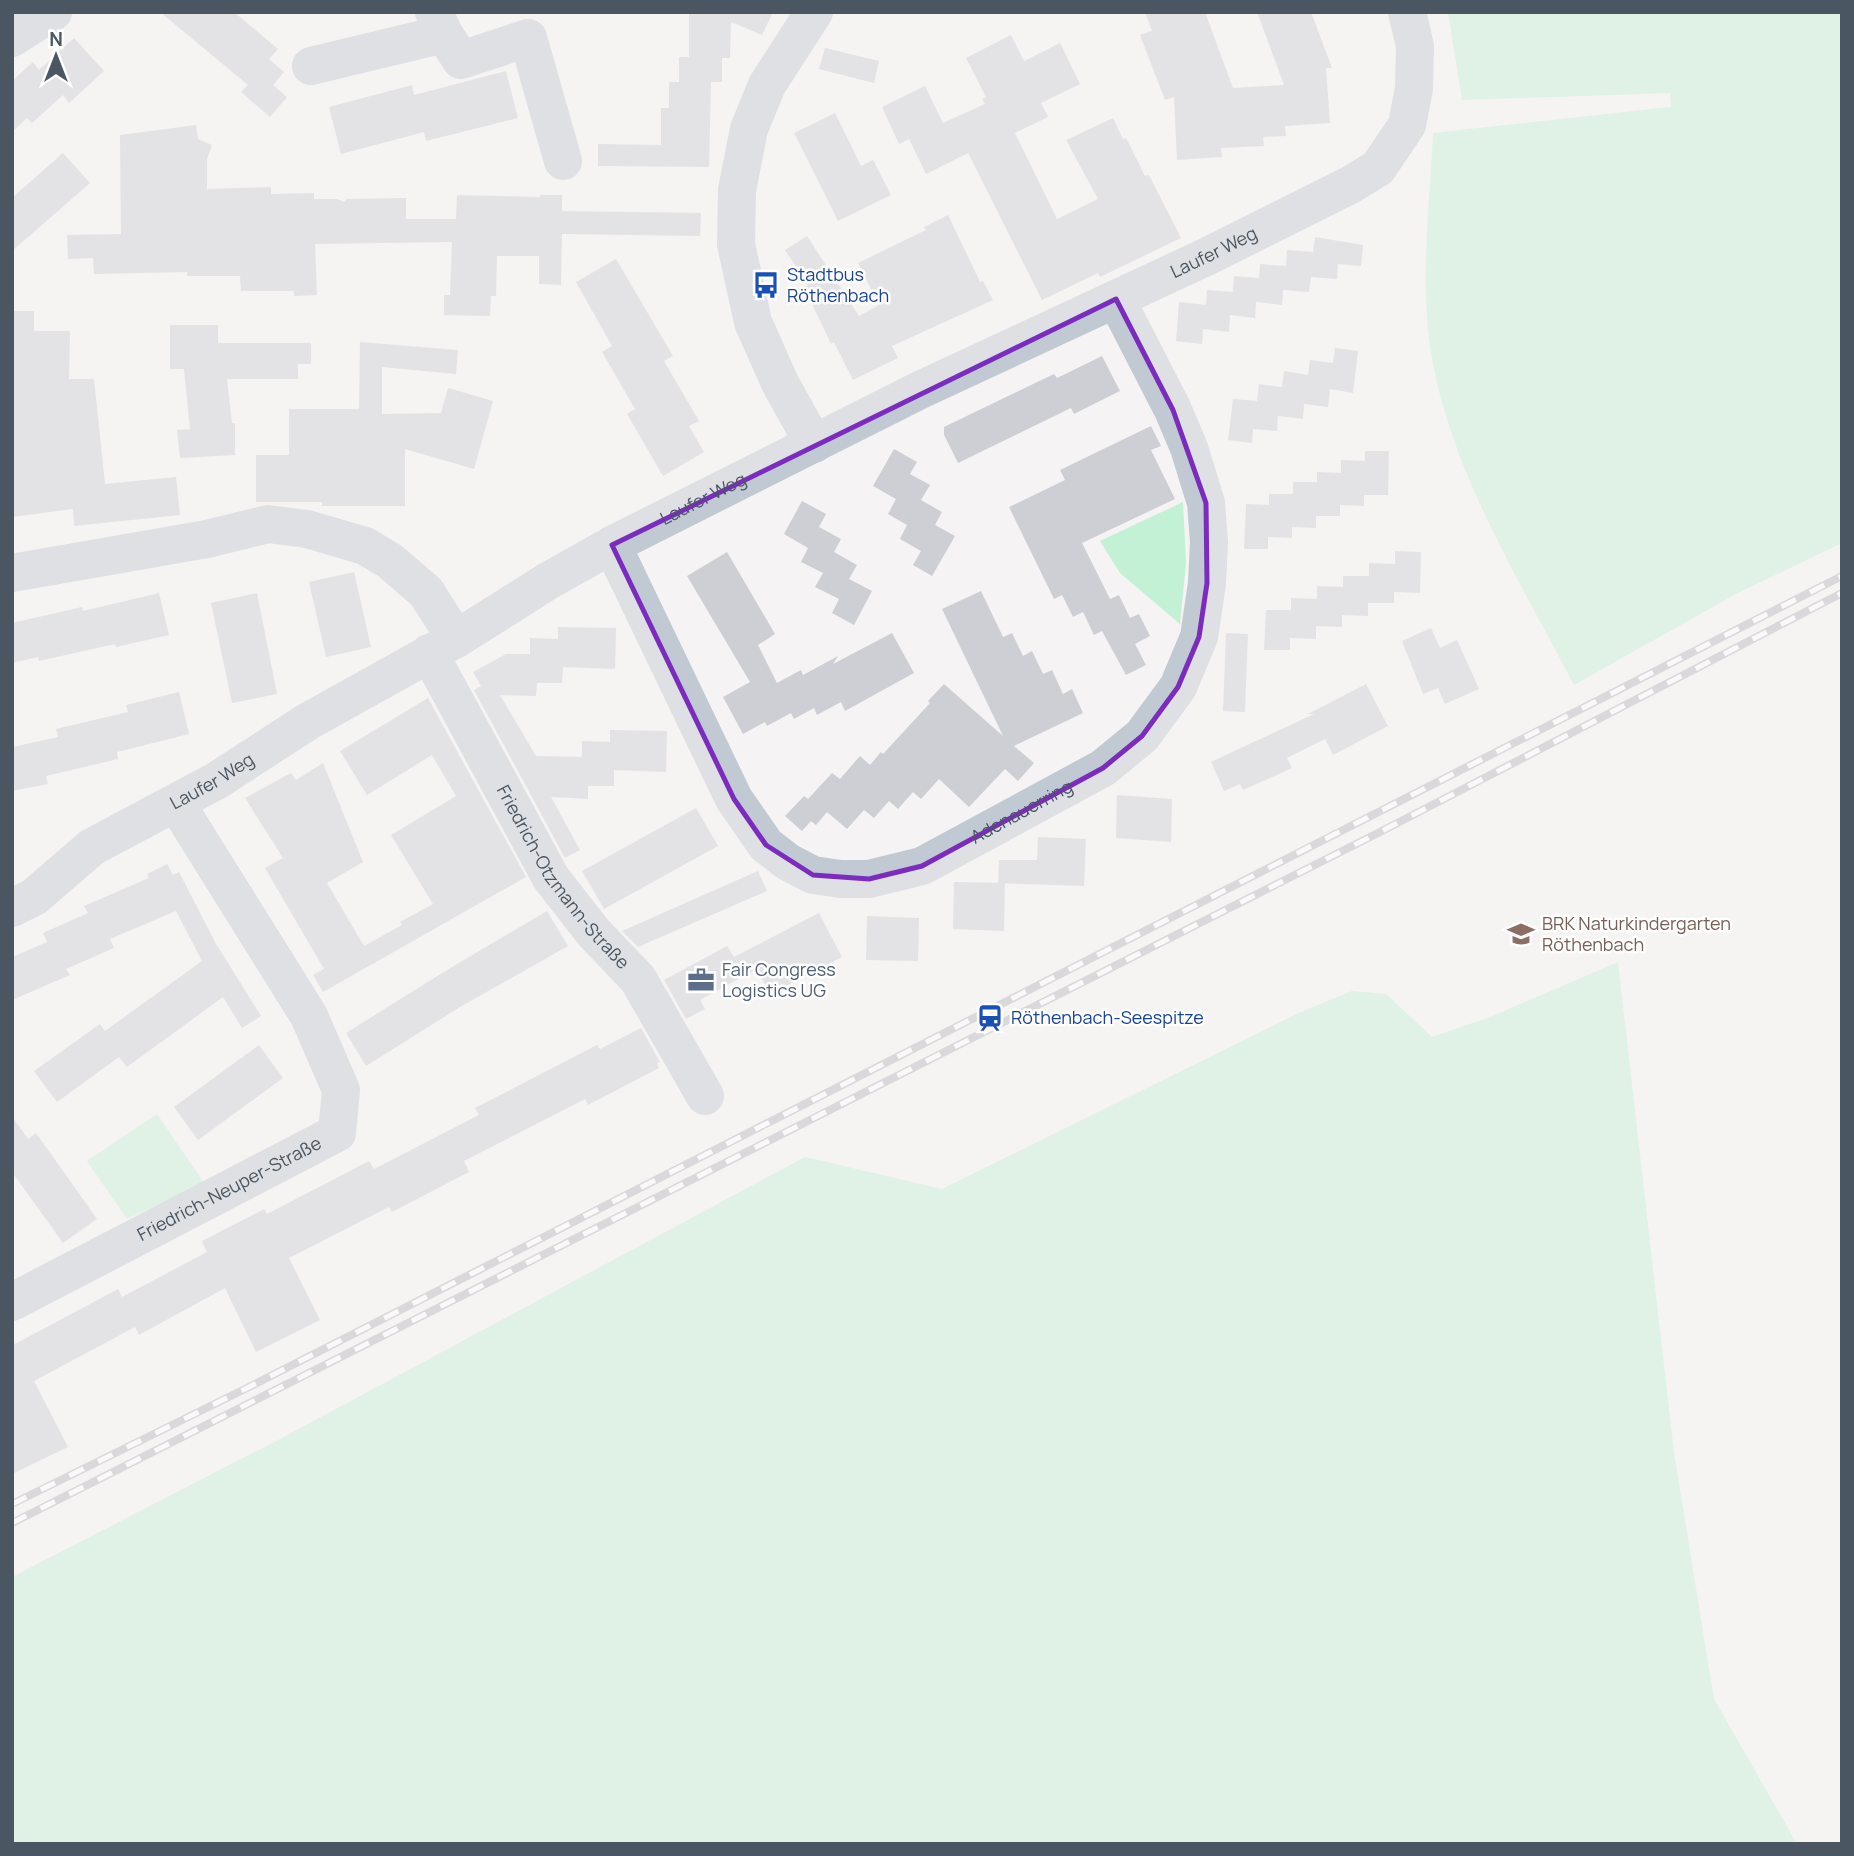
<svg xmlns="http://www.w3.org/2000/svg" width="1854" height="1856" font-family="Manrope,sans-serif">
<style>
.green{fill:#c3f1d5}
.building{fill:#cdcfd5}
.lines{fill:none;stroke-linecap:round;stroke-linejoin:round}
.minor{stroke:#c1cad2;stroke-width:38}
.rail-casing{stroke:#b5b8bd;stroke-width:8}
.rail{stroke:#fff;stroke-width:5;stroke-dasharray:16;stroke-linecap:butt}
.marked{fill:none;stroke:#7b2cbf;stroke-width:5;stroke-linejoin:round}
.labels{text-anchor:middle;stroke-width:5;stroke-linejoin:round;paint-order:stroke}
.street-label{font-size:18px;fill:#4a5661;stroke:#fff}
.transit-label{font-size:18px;fill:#164399;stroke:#fff;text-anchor:start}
.education-label{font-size:18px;fill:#785e54;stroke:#fff;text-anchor:start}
.service-label{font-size:18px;fill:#4e5e75;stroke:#fff;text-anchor:start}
</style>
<rect width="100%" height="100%" fill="#f5f3f3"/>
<g class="green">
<path d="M1448 12H1842V543L1734 595 1574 685C1516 573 1441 456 1428 329 1422 266 1430 196 1433 133L1671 107 1670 93 1462 100Z"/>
<polygon points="1183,502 1186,563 1180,624 1120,573 1100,541"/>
<polygon points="1618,962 1674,1453 1714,1699 1797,1844 12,1844 12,1577 280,1439 805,1157 942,1189 1301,1012 1352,991 1386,994 1432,1037 1490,1017"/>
<polygon points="157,1114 204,1183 127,1219 87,1161"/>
</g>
<g class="building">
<polygon points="160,12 234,12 278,49 269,59 284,72 273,85 287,97 270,117 241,92 248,85"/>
<polygon points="689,12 773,12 762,35 731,22 730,58 722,58 722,82 711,82 709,167 598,166 598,144 661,145 661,108 669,108 669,82 679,82 679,57 689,57"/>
<polygon points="1145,12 1205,12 1233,88 1284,85 1257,12 1311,12 1332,68 1326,68 1330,123 1285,126 1286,136 1263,137 1264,146 1221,148 1222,157 1177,160 1174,97 1165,100 1140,35 1152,31"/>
<polygon points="1011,35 1024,61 1060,43 1080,84 1041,103 1048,117 1015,133 1057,219 1098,199 1066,140 1113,118 1123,139 1126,138 1145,176 1149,175 1181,238 1100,277 1098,273 1042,300 968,153 926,174 909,139 899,144 882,107 925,86 943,123 985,104 982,99 986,97 966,58"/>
<polygon points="74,38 104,71 69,103 63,95 32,123 27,118 12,132 12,81 33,62 39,70"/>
<polygon points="825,48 879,61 874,83 819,69"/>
<polygon points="506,71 518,118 426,141 424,132 341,154 329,107 412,85 414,95"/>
<polygon points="835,113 861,166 873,160 891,195 838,221 794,133"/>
<polygon points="196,125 198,139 212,145 207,159 207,189 271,187 271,194 314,193 314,199 337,199 344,202 347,199 406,198 406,219 456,219 457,195 540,197 540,195 562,195 562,211 701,213 700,236 562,234 561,285 539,284 539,256 497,256 496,296 491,296 490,316 444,315 444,295 450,295 452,242 315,244 317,295 294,296 294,291 241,291 240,276 187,276 187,272 94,274 93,258 68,259 67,235 121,234 120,135"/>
<polygon points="63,153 90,183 12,251 12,198"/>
<polygon points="948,215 980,282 983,281 993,300 892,346 898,358 853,380 834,342 831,344 804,287 808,285 785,250 807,236 859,316 879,305 858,263 926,230 924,227"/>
<polygon points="1315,237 1363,245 1361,266 1338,264 1337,279 1311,277 1309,292 1283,290 1282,305 1256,302 1255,318 1230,315 1229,332 1203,329 1202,344 1176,341 1179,302 1206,305 1207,290 1233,292 1234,276 1259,278 1260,264 1286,266 1287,250 1313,252"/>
<polygon points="616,259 673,356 664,361 699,421 689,426 704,452 663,476 627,414 635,409 602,352 612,346 576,282"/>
<polygon points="12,311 34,311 34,331 70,331 69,379 94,379 105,484 176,477 180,515 74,526 73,509 12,517"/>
<polygon points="170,325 218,325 218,343 311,343 311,364 298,364 298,379 227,379 232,423 235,423 235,455 180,458 177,430 190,429 184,369 170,369"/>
<polygon points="360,342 458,350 456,374 382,367 382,414 441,413 448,388 493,401 474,469 405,449 405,506 322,506 322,502 256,502 256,455 289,455 289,409 359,409"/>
<polygon points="1335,348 1358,351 1353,393 1330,389 1328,407 1304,404 1303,419 1278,416 1277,431 1253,429 1252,443 1228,440 1233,399 1257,401 1259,384 1282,387 1284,371 1308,375 1310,360 1333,363"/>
<polygon points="1102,356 1120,391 1074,414 1071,408 958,463 944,435 944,427 1054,374 1057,378"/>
<polygon points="1151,426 1161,446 1151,450 1175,499 1082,543 1110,599 1119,595 1130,618 1139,614 1150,636 1135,644 1146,665 1126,675 1102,631 1094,635 1083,612 1073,617 1062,595 1054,599 1009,507 1065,480 1060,470"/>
<polygon points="894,449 917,462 910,474 930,485 921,500 942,512 935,525 955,536 932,576 913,565 921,551 900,539 907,525 888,514 896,499 873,486"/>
<polygon points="1365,451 1389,451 1388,495 1364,495 1364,506 1340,505 1340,516 1316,516 1316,528 1292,527 1292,538 1268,537 1268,549 1244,549 1246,504 1269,505 1269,494 1293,494 1293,482 1317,482 1317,472 1341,473 1341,460 1365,461"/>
<polygon points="802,501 826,514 819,527 841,539 834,552 857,565 849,579 872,591 854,625 832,613 839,599 815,587 823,573 801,562 808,548 784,534"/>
<polygon points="1395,551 1421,552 1420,593 1394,592 1394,603 1368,603 1368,616 1342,615 1342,627 1316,626 1316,639 1290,638 1290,650 1264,650 1266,610 1291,610 1291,598 1317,599 1317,586 1343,587 1343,576 1369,576 1369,563 1395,564"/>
<polygon points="727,552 775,634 758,645 777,683 801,670 803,675 838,656 833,664 892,633 914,673 845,711 841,702 817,715 814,708 794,719 791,713 767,726 765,722 743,734 723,697 750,682 687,576"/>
<polygon points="354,572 371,647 326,657 309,582"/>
<polygon points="981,591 1003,637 1012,633 1023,656 1032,651 1043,674 1052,670 1063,694 1072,689 1083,713 1014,746 1034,763 1018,781 1005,769 969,807 939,779 921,799 913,792 898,809 889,801 874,818 864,810 847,829 827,812 816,825 811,821 802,831 785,816 804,796 808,799 832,773 840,779 860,756 870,765 881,752 883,754 930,703 928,701 944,684 1003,736 942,609"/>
<polygon points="159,593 169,635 116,647 115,644 39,661 38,657 12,663 12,623 82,607 83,611"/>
<polygon points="257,593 277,694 232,703 211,603"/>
<polygon points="558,627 616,628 615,669 563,667 562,683 537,683 536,696 500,695 536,756 582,757 582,741 610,742 610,730 667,731 666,772 614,770 614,786 588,786 588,799 551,797 580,850 565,858 474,690 481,686 473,672 506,654 530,654 530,638 558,639"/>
<polygon points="1431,628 1440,648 1457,640 1479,689 1445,704 1438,688 1423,694 1402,641"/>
<polygon points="1226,633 1248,634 1245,712 1223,711"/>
<polygon points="1366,684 1388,726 1333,755 1325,739 1287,758 1292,768 1243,790 1240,784 1224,791 1211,762 1314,714 1308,714"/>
<polygon points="179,692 189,734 117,752 118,759 46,776 48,784 12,791 12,747 58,737 56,729 128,712 126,705"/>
<polygon points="428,698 526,877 323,992 313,975 324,969 265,868 283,858 245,798 291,773 296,780 323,763 363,862 327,883 364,946 402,925 400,922 433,904 391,835 456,796 432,755 367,795 340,751"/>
<polygon points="1117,795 1172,799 1171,842 1116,838"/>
<polygon points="696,808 718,846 604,909 582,871"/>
<polygon points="1038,837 1086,839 1084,886 998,883 999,860 1037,860"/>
<polygon points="167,864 173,875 179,872 215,942 261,1016 242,1028 223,997 127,1067 119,1057 57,1102 34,1071 100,1024 105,1031 202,961 176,911 110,939 114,948 66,969 70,975 12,1000 12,957 47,942 43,933 88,913 84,906 149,878 147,874"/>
<polygon points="758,871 767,891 638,947 622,931"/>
<polygon points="954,882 1005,883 1004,931 953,929"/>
<polygon points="547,911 568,946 460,1007 366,1066 346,1033 447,970"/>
<polygon points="819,913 842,957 770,994 757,969 700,1000 705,1009 686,1019 664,980 727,946 734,957"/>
<polygon points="867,916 919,918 918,961 866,960"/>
<polygon points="641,1028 660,1062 657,1063 659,1068 588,1105 585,1099 464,1161 469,1172 392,1212 389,1207 289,1258 320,1320 256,1352 225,1288 139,1335 135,1327 34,1381 68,1447 12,1474 12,1338 15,1344 118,1289 122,1297 207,1252 202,1241 264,1209 267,1214 369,1161 374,1169 479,1115 475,1108 597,1045 600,1049"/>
<polygon points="259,1045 283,1078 198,1140 174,1107"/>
<polygon points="12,1116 28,1139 36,1133 97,1219 63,1243 12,1172"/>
</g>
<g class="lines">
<g class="minor">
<polyline points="814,12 767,85 749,129 737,190 736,244 753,322 780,383 814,444"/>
<polyline points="444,34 461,60 528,38 563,161"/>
<polyline points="12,38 53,12"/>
<polyline points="311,66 444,34 434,12"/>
<path id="s1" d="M612 545 734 799 766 845 788 862 813 875 841 879H869L922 866 1103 768 1142 736 1178 687 1199 637 1207 583 1209 542 1206 503 1189 448 1173 410 1116 299"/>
<polyline points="12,573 207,539 268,524 307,529 365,546 390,561 426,592 456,639"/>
<path id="s2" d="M429 653 551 878 594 933 638 979 705 1096"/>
<path id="s3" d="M12 908 34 897 92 847 216 781 307 722 456 639 548 581 612 545 920 390 1206 257 1350 185 1378 168 1407 125 1414 88 1415 46 1407 12"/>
<path id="s4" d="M12 1302 337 1133 341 1090 309 1016 176 803"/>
</g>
<defs>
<g id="rail">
<polyline points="12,1504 249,1387 1842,576"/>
<polyline points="12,1523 1378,833 1842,593"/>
</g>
</defs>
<use href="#rail" class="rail-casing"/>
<use href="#rail" class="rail"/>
</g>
<path d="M0 0H1854V1856H0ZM1116 299 1173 410 1206 503 1207 583 1199 637 1178 687 1142 736 1103 768 922 866 869 879 813 875 766 845 734 799 612 545Z" fill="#f5f3f3" fill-opacity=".55" fill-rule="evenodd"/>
<path class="marked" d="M1116 299 1173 410 1206 503 1207 583 1199 637 1178 687 1142 736 1103 768 922 866 869 879 813 875 766 845 734 799 612 545Z"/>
<defs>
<symbol id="bus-bare" viewBox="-9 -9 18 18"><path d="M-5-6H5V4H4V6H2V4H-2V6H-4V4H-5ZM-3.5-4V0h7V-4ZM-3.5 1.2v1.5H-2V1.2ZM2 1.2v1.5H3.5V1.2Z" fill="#1a4fb4" stroke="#fff" stroke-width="2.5" paint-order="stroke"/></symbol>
<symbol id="school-bare" viewBox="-9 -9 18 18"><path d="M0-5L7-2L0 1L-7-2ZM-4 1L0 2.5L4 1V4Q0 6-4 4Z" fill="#8d6e63" stroke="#fff" stroke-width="2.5" paint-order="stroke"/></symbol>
<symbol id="office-bare" viewBox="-9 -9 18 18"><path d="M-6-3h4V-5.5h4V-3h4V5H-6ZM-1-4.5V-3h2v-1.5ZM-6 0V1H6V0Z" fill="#5c6f8a" stroke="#fff" stroke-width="2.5" paint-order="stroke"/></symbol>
<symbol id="station-bare" viewBox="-9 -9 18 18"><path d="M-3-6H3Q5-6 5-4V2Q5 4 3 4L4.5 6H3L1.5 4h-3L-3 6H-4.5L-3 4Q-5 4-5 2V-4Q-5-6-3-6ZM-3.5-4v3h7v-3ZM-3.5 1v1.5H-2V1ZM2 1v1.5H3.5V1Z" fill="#1a4fb4" stroke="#fff" stroke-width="2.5" paint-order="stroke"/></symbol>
</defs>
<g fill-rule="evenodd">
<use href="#bus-bare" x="747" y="266" width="38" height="38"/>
<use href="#school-bare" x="1502" y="915" width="38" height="38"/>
<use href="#office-bare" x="682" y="961" width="38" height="38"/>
<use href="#station-bare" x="971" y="999" width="38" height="38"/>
</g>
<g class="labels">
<g class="street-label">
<text dy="6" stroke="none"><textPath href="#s3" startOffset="1372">Laufer Weg</textPath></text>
<text dy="6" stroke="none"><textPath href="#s3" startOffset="805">Laufer Weg</textPath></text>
<text dy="6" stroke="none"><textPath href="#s3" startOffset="238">Laufer Weg</textPath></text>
<text dy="6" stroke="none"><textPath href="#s1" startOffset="618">Adenauerring</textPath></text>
<text dy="6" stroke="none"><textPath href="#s2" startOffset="262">Friedrich-Otzmann-Straße</textPath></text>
<text dy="6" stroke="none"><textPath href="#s4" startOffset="245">Friedrich-Neuper-Straße</textPath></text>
</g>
<g class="transit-label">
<text x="787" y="281">Stadtbus<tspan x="787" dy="21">Röthenbach</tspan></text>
<text x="1011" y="1024">Röthenbach-Seespitze</text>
</g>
<g class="education-label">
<text x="1542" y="930">BRK Naturkindergarten<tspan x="1542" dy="21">Röthenbach</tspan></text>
</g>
<g class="service-label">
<text x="722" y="976">Fair Congress<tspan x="722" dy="21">Logistics UG</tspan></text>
</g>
</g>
<rect width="1854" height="1856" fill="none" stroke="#4a5661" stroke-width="28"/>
<g transform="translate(56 56)" stroke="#ffffff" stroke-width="5" paint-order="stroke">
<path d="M0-5L12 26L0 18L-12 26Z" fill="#4a5661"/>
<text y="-10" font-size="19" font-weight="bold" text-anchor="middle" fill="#4a5661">N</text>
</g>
</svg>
